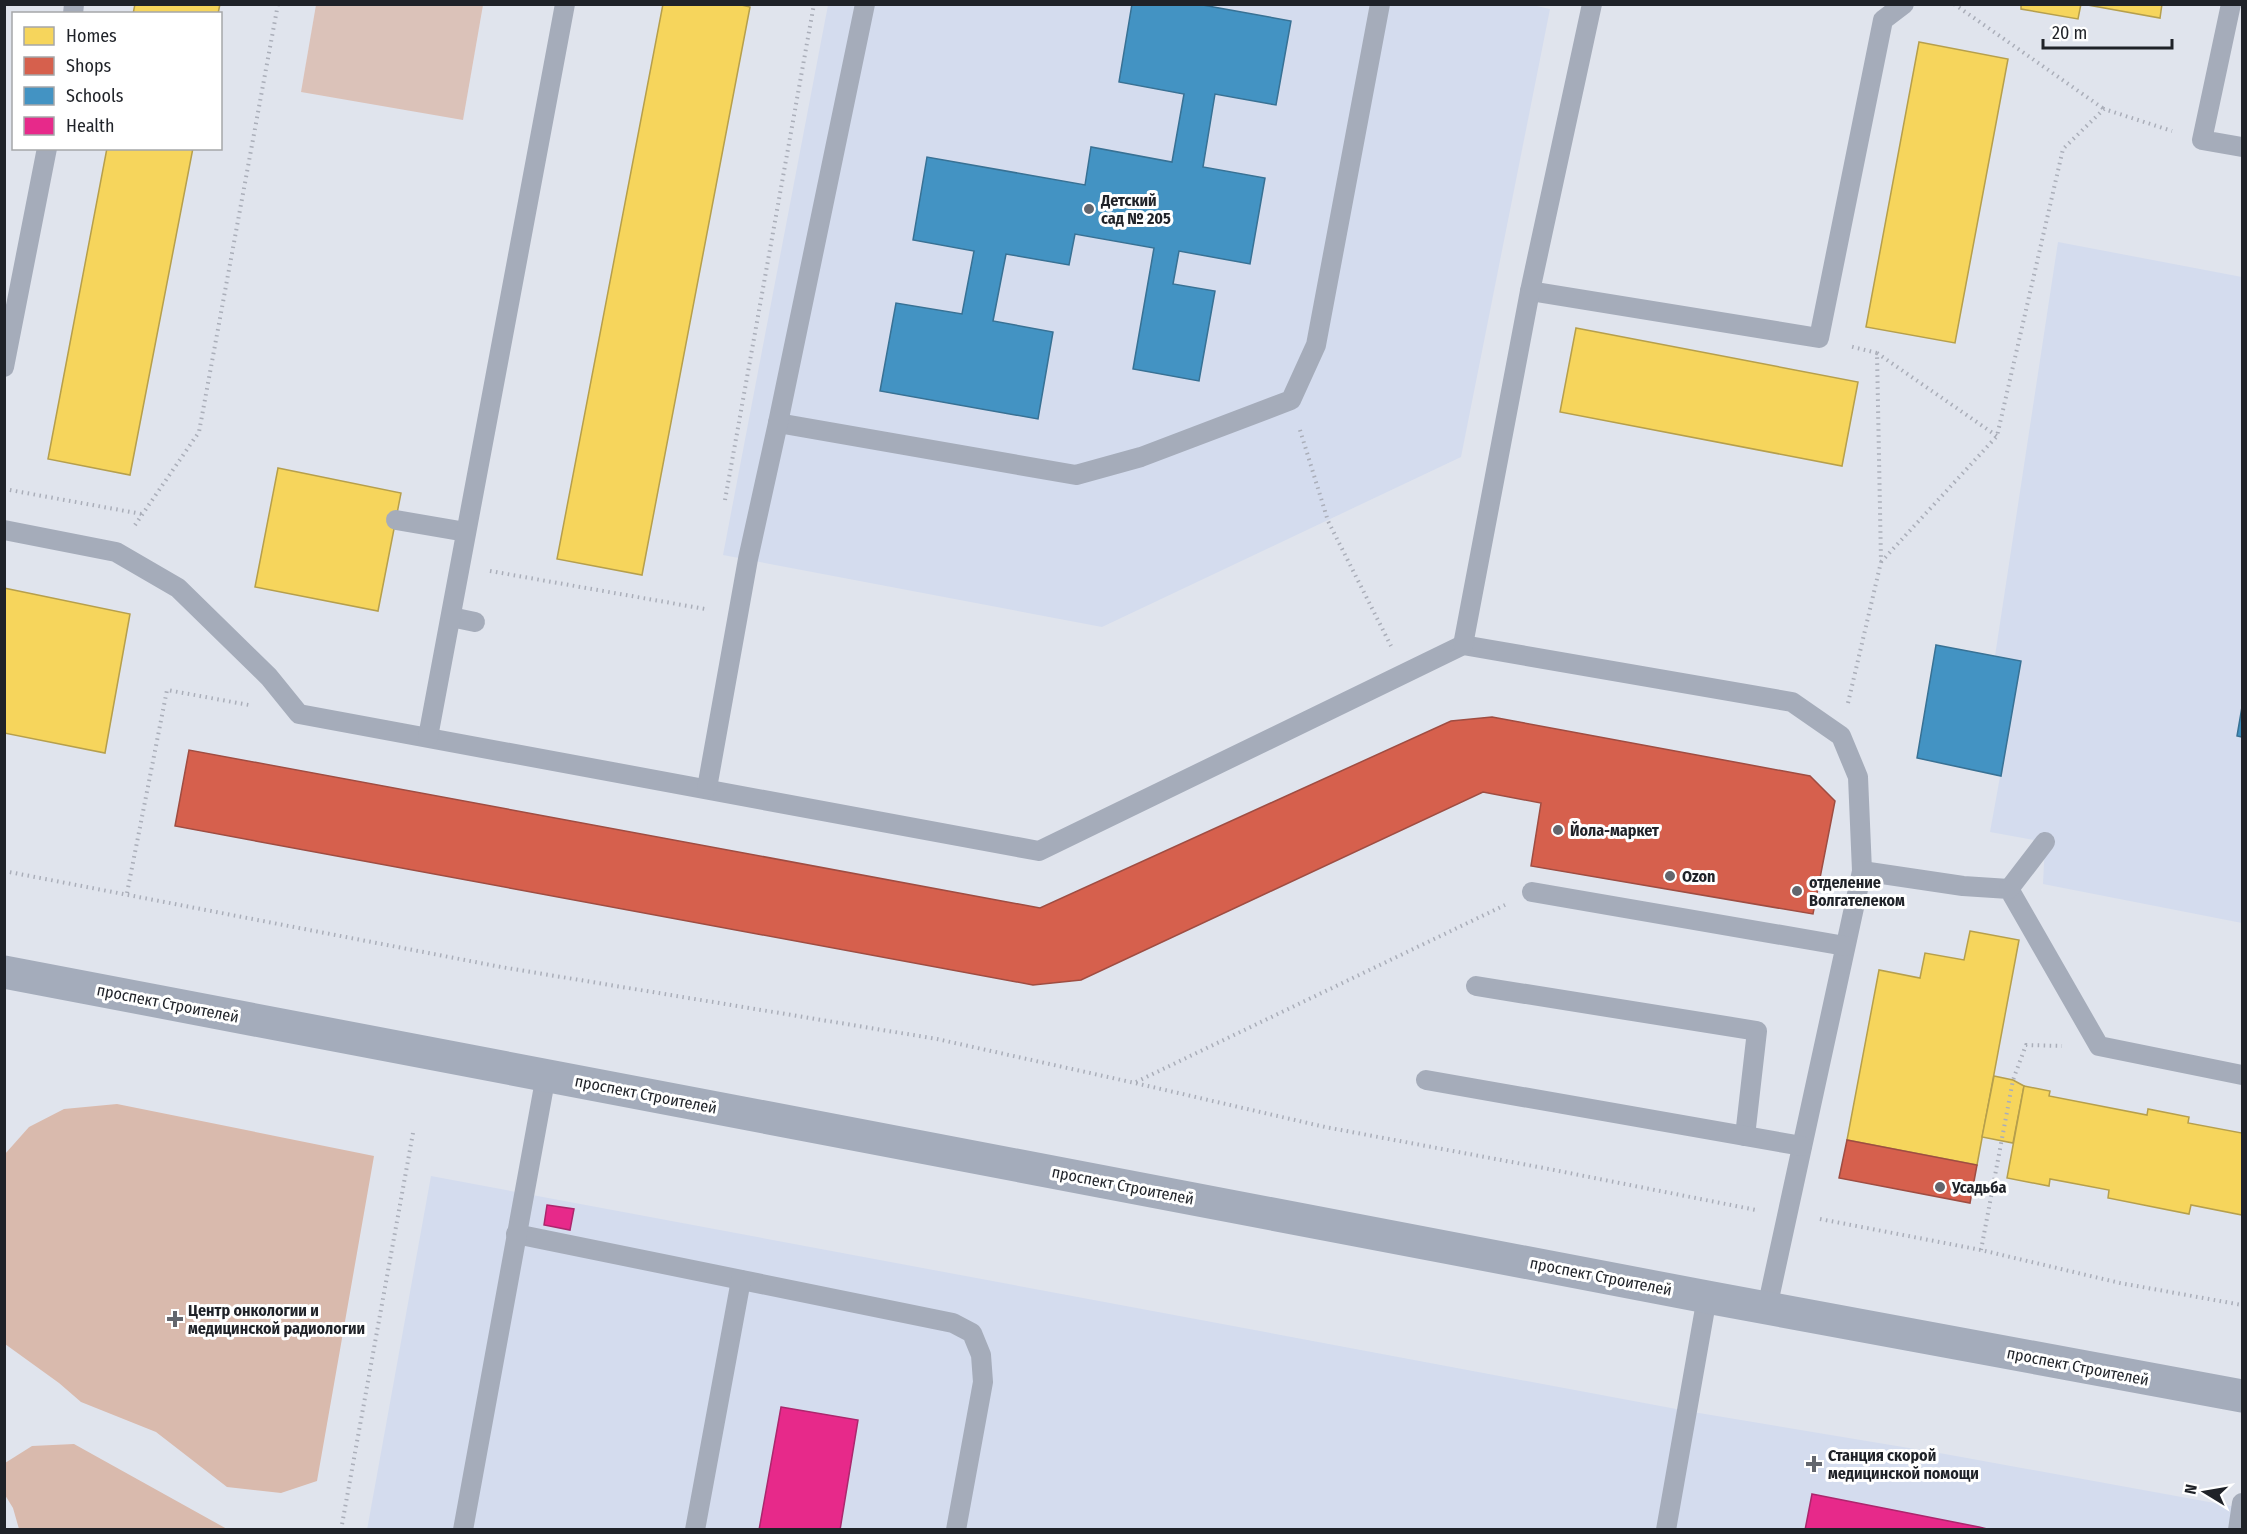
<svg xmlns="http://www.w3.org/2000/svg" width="2247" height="1534" font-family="'Fira Sans Condensed',sans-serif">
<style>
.built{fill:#d4dcee}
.green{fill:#dbc2b9}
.forest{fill:#d9baad}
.homes{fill:#f6d55c;stroke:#b69f4c;stroke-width:1.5}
.shops{fill:#d6604d;stroke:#9f4d42;stroke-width:1.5}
.schools{fill:#4393c3;stroke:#387194;stroke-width:1.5}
.health{fill:#e7298a;stroke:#ab276d;stroke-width:1.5}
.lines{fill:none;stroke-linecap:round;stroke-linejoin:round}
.path{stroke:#aaaeb9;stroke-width:4;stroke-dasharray:1.5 4.5;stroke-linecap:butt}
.service{stroke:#a5acba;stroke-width:20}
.secondary{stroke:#a4acbb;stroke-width:33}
.poi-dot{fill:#63666d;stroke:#fff;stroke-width:2}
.labels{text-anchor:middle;stroke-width:6;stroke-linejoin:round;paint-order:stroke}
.poi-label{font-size:16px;font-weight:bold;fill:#1f2228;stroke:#fff;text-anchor:start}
.street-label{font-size:16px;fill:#1f2228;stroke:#fff}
</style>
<rect width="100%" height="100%" fill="#e0e4ed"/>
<g class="built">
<polygon points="1528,4 1550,9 1461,457 1102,627 723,555 828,5"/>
<polygon points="2058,242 2242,277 2242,923 2043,884 2045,842 1990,832 2021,661 1995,656"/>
<polygon points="431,1176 1687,1411 1945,1454 2242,1508 2242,1530 367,1530"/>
</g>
<polygon class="green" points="316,5 483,5 463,120 301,92"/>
<g class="forest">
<polygon points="117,1104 374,1156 317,1481 281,1493 227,1487 156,1432 81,1402 59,1383 5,1344 5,1154 29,1127 64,1109"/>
<polygon points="74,1444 227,1529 19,1529 13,1508 5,1495 5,1463 32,1446"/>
</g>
<g class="homes">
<polygon points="135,4 220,4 218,14 133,14"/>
<polygon points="663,4 737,4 750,7 642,575 557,559"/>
<polygon points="2021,4 2081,4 2078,19 2021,9"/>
<polygon points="2082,4 2162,4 2160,18"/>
<polygon points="1919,42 2008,59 1955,343 1866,327"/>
<polygon points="107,148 193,148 130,475 48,459"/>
<polygon points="1576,328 1858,382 1842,466 1560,412"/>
<polygon points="278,468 401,493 378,611 255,587"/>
<polygon points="4,588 130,614 105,753 4,733"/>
<polygon points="1970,931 2019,940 1977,1165 1847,1140 1879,970 1920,978 1925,953 1964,960"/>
<polygon points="1994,1076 2013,1080 2024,1086 2013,1143 1982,1137"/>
<polygon points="2024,1086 2050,1091 2049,1096 2147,1115 2148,1109 2189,1117 2188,1123 2242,1133 2242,1215 2191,1205 2189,1214 2108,1198 2109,1190 2050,1179 2049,1186 2007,1178"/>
</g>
<g class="shops">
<polygon points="1492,717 1810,776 1835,801 1813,914 1531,866 1541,803 1483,792 1081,980 1033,985 175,826 189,750 1040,908 1451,721"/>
<polygon points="1847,1140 1977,1165 1970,1203 1839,1178"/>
</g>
<g class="schools">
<polygon points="1132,4 1197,4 1291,21 1276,105 1215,94 1203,167 1265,178 1250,264 1179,251 1173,284 1215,291 1199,381 1133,369 1154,248 1075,234 1069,265 1006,254 993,321 1053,332 1038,419 880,391 896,303 962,314 974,251 913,240 927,157 1085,185 1091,147 1172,162 1184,94 1119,82"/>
<polygon points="1936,645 2021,661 2001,776 1917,758"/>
<polygon points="2242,707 2242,737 2237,736"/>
</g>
<g class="health">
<polygon points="547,1205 574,1209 570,1230 544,1225"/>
<polygon points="781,1407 858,1420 840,1530 759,1530"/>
<polygon points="1812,1494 1979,1527 1991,1530 1805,1530"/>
</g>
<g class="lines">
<g class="path">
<polyline points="1954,4 2104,109"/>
<polyline points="1877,353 1997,436"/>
<polyline points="1300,430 1328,521 1391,646"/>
<polyline points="4,489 142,514"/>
<polyline points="725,500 814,4"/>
<polyline points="135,525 199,432 278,4"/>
<polyline points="1881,562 1997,436 2063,149 2104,109 2172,131"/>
<polyline points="490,571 705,609"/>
<polyline points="1848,703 1881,562 1877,353 1849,346"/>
<polyline points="4,871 501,967 937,1039 1135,1083 1325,1127 1549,1169 1756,1210"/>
<polyline points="127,893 167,690 249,705"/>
<polyline points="1136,1082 1505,905"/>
<polyline points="1820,1219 1981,1250 2120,1283 2242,1305"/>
<polyline points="1981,1250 2013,1080 2026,1045 2062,1046"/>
<polyline points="341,1530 413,1133"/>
</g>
<g class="service">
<polyline points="2231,4 2202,140 2242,147"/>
<polyline points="73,14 74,4"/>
<polyline points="1530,291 1819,338 1883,20 1904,4"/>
<polyline points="4,367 47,148"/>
<polyline points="778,423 1076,475 1141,457 1291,400 1316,345 1380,4"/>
<polyline points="396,520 466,532"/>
<polyline points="4,530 116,552 178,588 269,677 299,714 1039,851 1463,645 1792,702 1841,736 1858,777 1862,871 1767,1308"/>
<polyline points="451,617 475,622"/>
<polyline points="1463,645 1530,291 1592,4"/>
<polyline points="428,737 565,4"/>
<polyline points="707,788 748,559 778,423 865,4"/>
<polyline points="1862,871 1963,886 2009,889 2099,1046 2242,1075"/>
<polyline points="2009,889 2045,842"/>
<polyline points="1532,892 1845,946"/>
<polyline points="1476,986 1757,1031 1745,1136"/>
<polyline points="1426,1080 1802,1146"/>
<polyline points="516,1234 953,1323 972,1333 981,1355 983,1382 956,1530"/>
<polyline points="463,1530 546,1075"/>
<polyline points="695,1530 741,1280"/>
<polyline points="1666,1530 1707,1297"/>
<polyline points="2238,1530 2242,1503"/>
</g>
<polyline class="secondary" points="4,972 1707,1297 2242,1396"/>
</g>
<g class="poi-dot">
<circle cx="1089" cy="209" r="6"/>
<circle cx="1558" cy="830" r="6"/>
<circle cx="1670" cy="876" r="6"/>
<circle cx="1797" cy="891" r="6"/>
<circle cx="1940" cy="1187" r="6"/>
<path d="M172 1310h6v6h6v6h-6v6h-6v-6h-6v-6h6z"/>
<path d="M1811 1455h6v6h6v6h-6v6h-6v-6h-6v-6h6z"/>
</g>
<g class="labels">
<g class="poi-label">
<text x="1101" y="206">Детский<tspan x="1101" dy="18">сад № 205</tspan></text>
<text x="1570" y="836">Йола-маркет</text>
<text x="1682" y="882">Ozon</text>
<text x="1809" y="888">отделение<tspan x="1809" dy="18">Волгателеком</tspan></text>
<text x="1952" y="1193">Усадьба</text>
<text x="188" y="1316">Центр онкологии и<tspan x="188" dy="18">медицинской радиологии</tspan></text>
<text x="1828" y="1461">Станция скорой<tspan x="1828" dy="18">медицинской помощи</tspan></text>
</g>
<g class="street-label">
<text transform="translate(168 1003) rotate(11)" y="6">проспект Строителей</text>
<text transform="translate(646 1094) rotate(11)" y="6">проспект Строителей</text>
<text transform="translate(1123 1185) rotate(11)" y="6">проспект Строителей</text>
<text transform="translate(1601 1276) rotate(11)" y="6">проспект Строителей</text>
<text transform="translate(2078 1366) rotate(11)" y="6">проспект Строителей</text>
</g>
</g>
<rect width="2247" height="1534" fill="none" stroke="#1f2228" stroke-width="12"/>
<rect x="12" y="12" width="210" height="138" fill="#ffffff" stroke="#a5a7a9" stroke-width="1.5"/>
<rect x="24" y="27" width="30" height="18" fill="#f6d55c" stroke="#a5a7a9" stroke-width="1.5"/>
<text x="66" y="42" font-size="18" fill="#1f2228">Homes</text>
<rect x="24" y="57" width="30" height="18" fill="#d6604d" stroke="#a5a7a9" stroke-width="1.5"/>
<text x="66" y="72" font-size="18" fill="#1f2228">Shops</text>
<rect x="24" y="87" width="30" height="18" fill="#4393c3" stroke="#a5a7a9" stroke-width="1.5"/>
<text x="66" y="102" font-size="18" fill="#1f2228">Schools</text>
<rect x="24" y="117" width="30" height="18" fill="#e7298a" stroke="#a5a7a9" stroke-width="1.5"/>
<text x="66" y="132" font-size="18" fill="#1f2228">Health</text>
<g transform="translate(2205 1492) rotate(281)" stroke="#ffffff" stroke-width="4.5" paint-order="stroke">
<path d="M0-4.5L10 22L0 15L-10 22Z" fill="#1f2228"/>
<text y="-9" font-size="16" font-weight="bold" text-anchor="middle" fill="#1f2228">N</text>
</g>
<path d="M2043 39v9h129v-9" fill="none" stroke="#1f2228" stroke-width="3"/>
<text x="2052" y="39" font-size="18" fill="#1f2228" stroke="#ffffff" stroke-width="4.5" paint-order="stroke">20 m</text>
</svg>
